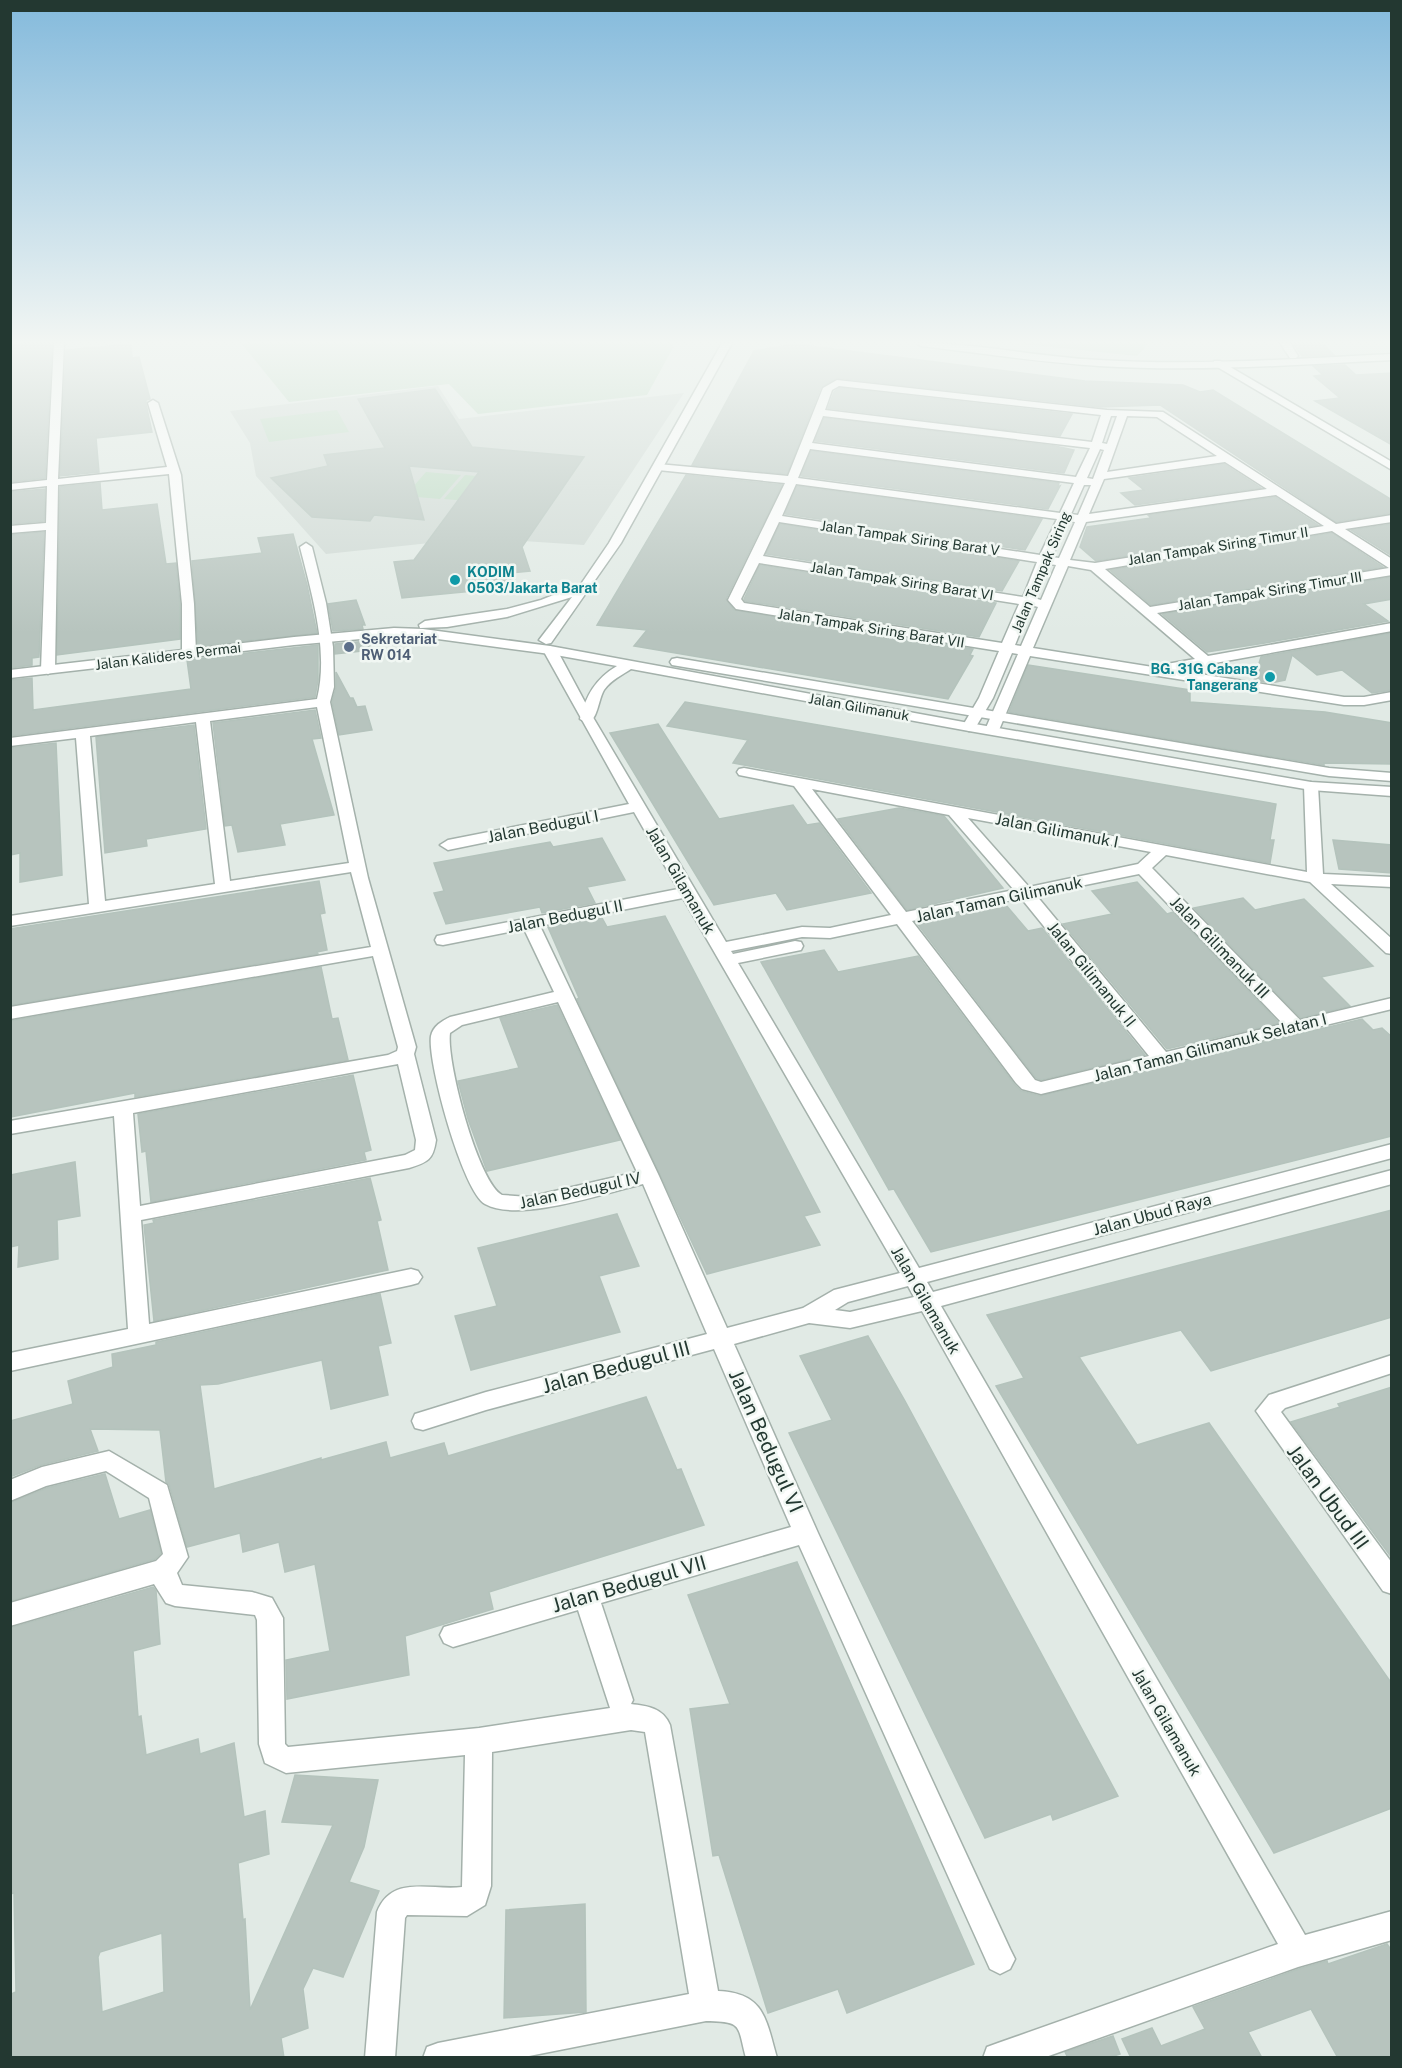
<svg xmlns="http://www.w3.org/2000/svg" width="1402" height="2068" font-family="'Public Sans',sans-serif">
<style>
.built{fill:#cfd9d4}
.green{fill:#bcd9c2}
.building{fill:#b7c4be;stroke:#b4c3bc;stroke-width:1.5;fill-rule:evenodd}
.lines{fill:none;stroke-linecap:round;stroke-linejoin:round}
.minor-casing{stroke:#a4b1ab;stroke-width:3}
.tertiary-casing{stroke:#a4b1ab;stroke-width:3}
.secondary-casing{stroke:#a1b4ac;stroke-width:3}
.minor{fill:#fff;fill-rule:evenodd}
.tertiary{fill:#fff;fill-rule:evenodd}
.secondary{fill:#fff;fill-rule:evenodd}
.culture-dot{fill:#0f9aa8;stroke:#f1f7f3;stroke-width:2}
.service-dot{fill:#5c6f8a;stroke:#f1f7f3;stroke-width:2}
.labels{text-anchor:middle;stroke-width:5;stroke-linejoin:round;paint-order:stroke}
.far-street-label{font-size:14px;fill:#233831;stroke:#f1f7f3}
.far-culture-label{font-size:14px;font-weight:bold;fill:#0d838f;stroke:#f1f7f3;text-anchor:start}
.far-service-label{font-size:14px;font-weight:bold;fill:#4e5e75;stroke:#f1f7f3;text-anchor:start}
.street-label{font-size:16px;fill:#233831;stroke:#f1f7f3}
.near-street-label{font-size:20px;fill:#233831;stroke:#f1f7f3}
</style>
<rect width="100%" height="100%" fill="#e1eae5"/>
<polygon class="built" points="438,386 459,419 684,393 584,545 477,538 326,554 256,476 250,443 230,411"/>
<g class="green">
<polygon points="241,343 671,343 674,346 647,395 478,414 449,384 289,402"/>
<polygon points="1013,343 1142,343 1146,346 1137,356"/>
<polygon points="337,410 349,432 269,442 260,419"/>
<polygon points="426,472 461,475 440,499 405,496"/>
<polygon points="465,475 500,478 480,502 444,499"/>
</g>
<g class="building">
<polygon points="29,343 52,343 45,478 10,482 10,345"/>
<polygon points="1293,343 1322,343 1334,355 1302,356"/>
<polygon points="131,344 132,358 139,357 150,399 146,400 146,404 152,432 96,438 99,472 60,476 66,350"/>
<polygon points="795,344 1085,381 1183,385 1200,392 1213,390 1392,500 1392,513 1336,522 1160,405 1100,407 837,378 821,387 787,474 692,465 754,351"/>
<polygon points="1345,365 1356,375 1392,373 1392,445 1315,401 1340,398 1314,376 1323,375 1313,366"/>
<polygon points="839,388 1072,414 1060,436 828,408 834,392"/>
<polygon points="435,389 472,447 584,457 522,547 530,571 510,573 514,587 402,598 394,562 414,560 479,472 409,466 424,520 374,515 370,521 312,517 271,478 328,466 324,455 385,448 358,399"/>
<polygon points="824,418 1055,446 1074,450 1064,473 815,441"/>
<polygon points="811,451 1059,483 1058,487 1060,486 1048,509 801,476"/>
<polygon points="1224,464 1261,488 1135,505 1121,493 1144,490 1129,478"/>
<polygon points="686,475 782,485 726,599 734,610 973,649 970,655 973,656 948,699 634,646 647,630 597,625"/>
<polygon points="100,483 102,510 157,504 166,564 176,563 180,604 180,639 57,655 60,487"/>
<polygon points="797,486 1042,519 1025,550 785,514"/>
<polygon points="45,489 44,521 10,524 10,492"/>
<polygon points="1275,497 1318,525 1096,561 1080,547 1087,527 1151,518 1148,515"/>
<polygon points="780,524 1019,561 1002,591 766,554"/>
<polygon points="1392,524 1392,556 1351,530"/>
<polygon points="44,532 39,657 32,658 32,665 10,668 10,535"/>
<polygon points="1332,533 1383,567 1151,605 1110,570"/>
<polygon points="293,534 307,585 317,633 198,646 192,561 262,553 258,538"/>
<polygon points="760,565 996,603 979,637 745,601 744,599"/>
<polygon points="1392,577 1392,599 1364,604 1388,621 1265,643 1207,652 1162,614"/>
<polygon points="356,600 365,625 362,625 363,629 333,631 328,604"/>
<polygon points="1392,633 1392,690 1372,693 1342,670 1317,675 1292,655 1285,680 1271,683 1254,680 1261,657"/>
<polygon points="368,641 371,650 335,654 335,644"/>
<polygon points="318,645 318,680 315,697 10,736 10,680 32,678 33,710 191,689 187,660"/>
<polygon points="1028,665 1190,690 1190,702 1325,712 1392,723 1392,764 1324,763 1324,765 1009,712"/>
<polygon points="336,672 350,698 353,698 357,707 365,706 372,730 339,735 332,702 336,688"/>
<polygon points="685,702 1276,804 1270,840 1274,840 1270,863 733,763 748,740 667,726"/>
<polygon points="315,710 321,738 312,739 334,815 280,824 285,845 238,852 232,825 225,826 213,723"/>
<polygon points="658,724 719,819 793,805 807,825 819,823 871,893 787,910 776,893 714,905 610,733"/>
<polygon points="194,725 206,829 146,839 147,846 105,853 96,737"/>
<polygon points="56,743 62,875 20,882 20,853 10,855 10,748"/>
<polygon points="899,808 944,816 1003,888 907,910 838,819"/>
<polygon points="602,838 625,880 587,887 595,903 542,913 540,907 446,924 434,893 444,891 434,863 550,842 553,847"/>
<polygon points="1333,840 1392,845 1392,873 1339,869"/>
<polygon points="319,881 325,913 320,914 327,950 317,952 318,954 10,1005 10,929"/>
<polygon points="1137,882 1167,914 1173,912 1279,1023 1167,1049 1063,924 1112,914 1092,891"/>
<polygon points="1243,898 1255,910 1304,899 1373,966 1321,977 1350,1006 1301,1018 1194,908"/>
<polygon points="1005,904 1028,931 1042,928 1145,1055 1041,1080 1036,1078 916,922"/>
<polygon points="601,916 607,927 665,916 820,1212 804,1216 820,1245 707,1274 577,999 579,998 548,927"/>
<polygon points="824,950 838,972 918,956 1014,1084 1021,1091 1040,1096 1362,1019 1373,1030 1382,1028 1392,1037 1392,1136 931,1252 894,1189 889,1190 761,962"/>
<polygon points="321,967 332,1019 338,1018 348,1060 135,1097 135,1093 10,1117 10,1021"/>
<polygon points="557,1005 620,1140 487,1171 468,1119 458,1081 519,1068 500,1018"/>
<polygon points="353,1075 371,1150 364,1152 366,1160 151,1202 146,1151 142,1152 138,1114"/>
<polygon points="75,1162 80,1216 57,1220 58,1259 18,1267 19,1245 10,1247 10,1175"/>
<polygon points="370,1178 381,1220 377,1221 388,1270 154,1321 144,1225 154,1223 153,1220"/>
<polygon points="1392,1210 1392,1317 1211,1371 1181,1330 1079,1357 1137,1445 1209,1423 1392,1684 1392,1808 1274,1853 996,1386 1024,1378 987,1315"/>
<polygon points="617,1214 639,1266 599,1276 620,1332 471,1370 455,1316 497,1306 478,1248"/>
<polygon points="380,1294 391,1343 378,1346 388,1395 331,1409 322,1360 218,1384 200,1385 214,1489 321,1458 321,1460 386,1442 390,1458 444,1443 448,1456 646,1397 677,1470 681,1469 704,1525 489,1592 493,1609 405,1636 409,1675 287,1699 286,1660 330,1651 315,1564 285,1572 279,1542 243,1552 240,1533 187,1547 169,1484 166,1482 160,1430 90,1429 98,1451 41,1465 10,1477 10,1421 73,1404 68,1381 113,1367 112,1354 156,1345 156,1342"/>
<polygon points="868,1336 905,1401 1118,1796 1053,1820 1051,1814 985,1838 789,1433 832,1420 800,1356"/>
<polygon points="1392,1387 1392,1558 1291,1422 1340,1407 1338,1404"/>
<polygon points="105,1474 119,1519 150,1510 161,1553 155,1559 10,1601 10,1503 47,1488"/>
<polygon points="797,1562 974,1964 847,2013 838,1989 768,2013 719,1855 713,1856 690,1709 730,1704 688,1595"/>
<path d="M153 1587 156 1591 160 1644 133 1651 138 1717 141 1716 146 1755 198 1739 200 1754 234 1743 244 1817 265 1811 269 1854 238 1863 243 1920 245 1919 250 2010 333 1825 282 1822 295 1775 378 1780 364 1847 349 1882 379 1891 343 1977 313 1968 303 1989 308 2028 281 2038 284 2058H12L11 1994 16 1992 14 1893 10 1894V1628ZM162 1933 164 1992 102 2012 98 1957 100 1952Z"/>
<polygon points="585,1904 586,2012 504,2018 506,1910"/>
<polygon points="1387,1944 1392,1951 1392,2058 1338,2058 1311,2009 1248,2032 1262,2058 1131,2058 1122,2039 1152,2028 1161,2046 1205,2029 1193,2007 1299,1969 1327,1961 1328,1964"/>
<polygon points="1113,2036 1120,2054 1108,2058 1068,2058 1065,2052"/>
</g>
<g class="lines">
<defs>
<g id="minor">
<polygon points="54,343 64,343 58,479 167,467 148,403 153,400 158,403 181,475 194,604 196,653 194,656 184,656 182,653 182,604 169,474 58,485 55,670 48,674 41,670 46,530 10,533 10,526 46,523 47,486 10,490 10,484 47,480"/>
<polygon points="1280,343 1290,343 1298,356 1296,358 1290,358"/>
<polygon points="1214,361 1220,361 1392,462 1392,470 1214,365"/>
<path d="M837 380 1107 410 1163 412 1336 524 1392 515V522L1345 529 1392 559V575L1157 613 1208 656 1392 623V631L1215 663V668L1210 669 1202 665 1175 670 1344 697H1364L1392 692V700L1364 705H1344L1030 656 999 730 992 734 987 733 985 730 1018 654 1012 653 993 698 974 730 969 731 962 727 979 698 999 651 736 609 728 600 785 483 658 470 653 467 658 464 788 476 823 388ZM839 386 1101 415 1092 442 825 410 832 390ZM823 416 1090 448 1076 477 812 443ZM1111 416H1117L1107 444 1102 443ZM1127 416 1157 417 1217 456 1107 472ZM810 449 1074 483 1060 513 798 478ZM1100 449 1104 450 1093 479 1087 478ZM1225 462 1267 489 1089 514 1104 479ZM796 484 1057 519 1040 555 782 516ZM1084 485H1091L1078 515 1071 514ZM1276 495 1324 526 1095 563 1070 560 1086 522ZM1068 521 1075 522 1059 558 1052 557ZM779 522 1037 562 1023 597 763 556ZM1332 531 1389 568 1150 607 1105 569ZM759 563 1019 604 1002 643 744 603 741 599ZM1049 564 1056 565 1041 600 1034 598ZM1068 566 1091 570 1195 659 1161 665 1159 668 1033 648ZM1031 605 1038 607 1021 646 1015 645Z"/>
<path d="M306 543 312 547 326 603 333 647 334 687 330 702 368 878 416 1047 414 1054 436 1140C433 1160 428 1162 409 1168L141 1220 149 1324 411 1269 418 1271 422 1277 418 1283 411 1285 10 1371V1353L128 1329 114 1116 10 1134V1121L388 1055 397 1051 398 1047 373 956 10 1019V1007L371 947 351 872 10 926V916L89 904 76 738 10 746V738L317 699C329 650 312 595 300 547ZM317 707 349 863 230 881 210 721ZM196 722 215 884 105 901 90 736ZM398 1064 416 1140 415 1150 405 1155 140 1206 133 1113Z"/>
<path d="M550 646 557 650 594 719 726 942 802 927 830 928 891 915 794 786 739 775 737 772 739 769 744 768 1307 872 1304 786 1311 782 1318 786 1323 874 1392 877V887L1331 884 1392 939V954L1386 953 1310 882 1166 855 1152 868 1300 1020 1392 998V1009L1041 1094 1022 1089 1016 1083 897 924 830 938 802 937 731 951 733 954 795 941 801 942 803 946 801 950 738 963 919 1268 1392 1144V1158L927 1282 933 1292 1392 1170V1184L941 1306 1305 1935 1392 1911V1940L1298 1967 1043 2058H983L987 2047 998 2043 1278 1944 922 1311 850 1328 809 1323 734 1344 818 1533 1010 1949 1015 1959 1010 1969 1000 1974 990 1969 799 1545 601 1603 633 1700 631 1704C648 1706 663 1708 670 1725L718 1991C765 1993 766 2020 777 2058H746C737 2024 743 2022 706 2021L519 2058H423L427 2047 438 2043 689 1994 645 1732 631 1730 492 1752 491 1886 485 1905 467 1916 407 1915 405 1918 395 2058H365L377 1912C392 1874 431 1891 462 1887L465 1755 286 1773 265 1763 259 1744 257 1620 255 1615 175 1606 166 1603 154 1584 10 1626V1603L156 1561 163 1554 149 1498 106 1471 46 1486 10 1501V1480L42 1467 109 1451 167 1485 188 1557 177 1573 182 1585 252 1592 272 1598 283 1618 285 1744 288 1747 479 1728 610 1708 578 1610 453 1647 444 1643 440 1635 444 1627 791 1527 714 1349 486 1410 423 1430 415 1428 412 1421 415 1414 486 1392 707 1334 643 1184C605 1193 519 1223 485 1204 463 1192 427 1062 431 1036 433 1026 442 1021 450 1017L554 992 524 929 443 945 437 944 435 940 437 936 678 889 634 812 448 850 440 845 448 840 629 804 543 650ZM812 789 949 815 1014 890 906 912ZM968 818 1151 852 1138 864 1029 887ZM1139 874 1283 1024 1166 1052 1036 895ZM683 898 900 1273 834 1290 803 1308 727 1328 659 1176 540 926ZM1021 898 1149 1056 1041 1082 1035 1080 912 921ZM558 1002 637 1172 529 1197 502 1195C478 1182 446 1061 450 1033L462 1025ZM908 1286 914 1297 850 1312 835 1310 848 1302Z"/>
<polygon points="1392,1355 1392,1373 1285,1408 1281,1412 1392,1563 1392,1594 1383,1591 1256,1411 1269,1395"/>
</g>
<g id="tertiary">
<polygon points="722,343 732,343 621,543 551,643 546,644 539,640 572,597 507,617 447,627 420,628 419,625 425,621 507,609 541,600 581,584 609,543"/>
<path d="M394 628 423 629 550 646 969 723 1311 782 1392 787V796L1311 790 969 731 631 669C622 675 611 680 604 690 598 700 598 720 587 723L580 719C586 696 595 679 617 666L550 654 423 637 394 636 294 645 10 678V670L294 637Z"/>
<polygon points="677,658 1329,768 1392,773 1392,781 1329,776 672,665 670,662 672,659"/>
</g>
<path id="secondary" d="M917 343C977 343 1038 357 1099 360 1196 366 1294 359 1392 354V360C1294 365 1196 372 1099 366 1039 362 980 353 921 346Z"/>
</defs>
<use href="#minor" class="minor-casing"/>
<use href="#tertiary" class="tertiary-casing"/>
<use href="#secondary" class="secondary-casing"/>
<use href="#minor" class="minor"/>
<use href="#tertiary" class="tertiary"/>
<use href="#secondary" class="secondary"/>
</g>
<linearGradient id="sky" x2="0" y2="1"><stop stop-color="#84badc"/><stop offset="0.54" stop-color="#f2f6f3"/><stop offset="1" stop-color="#f2f6f3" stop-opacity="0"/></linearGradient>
<rect width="1402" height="633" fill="url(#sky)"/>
<g class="culture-dot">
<circle cx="455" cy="580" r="6"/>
<circle cx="1270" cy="677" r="6"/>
</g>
<circle class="service-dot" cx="349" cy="647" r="6"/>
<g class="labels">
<g class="far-street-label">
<text transform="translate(910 538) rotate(8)" y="5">Jalan Tampak Siring Barat V</text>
<text transform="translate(1218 546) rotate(-9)" y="5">Jalan Tampak Siring Timur II</text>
<text transform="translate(1041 572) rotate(-67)" y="5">Jalan Tampak Siring</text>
<text transform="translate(902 581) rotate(9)" y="5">Jalan Tampak Siring Barat VI</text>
<text transform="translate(1270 591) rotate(-9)" y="5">Jalan Tampak Siring Timur III</text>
<text transform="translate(871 628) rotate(9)" y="5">Jalan Tampak Siring Barat VII</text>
<text transform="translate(168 656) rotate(-7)" y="5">Jalan Kalideres Permai</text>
<text transform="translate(859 707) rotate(10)" y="5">Jalan Gilimanuk</text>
</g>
<g class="far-culture-label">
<text x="467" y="577">KODIM<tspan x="467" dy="16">0503/Jakarta Barat</tspan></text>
<text x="1258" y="674" text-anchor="end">BG. 31G Cabang<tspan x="1258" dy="16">Tangerang</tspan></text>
</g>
<g class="far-service-label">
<text x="361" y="644">Sekretariat<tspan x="361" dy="16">RW 014</tspan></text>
</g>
<g class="street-label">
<text transform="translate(543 826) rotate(-11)" y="6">Jalan Bedugul I</text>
<text transform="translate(1057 830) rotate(11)" y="6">Jalan Gilimanuk I</text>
<text transform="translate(681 880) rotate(60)" y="6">Jalan Gilamanuk</text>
<text transform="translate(999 899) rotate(-12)" y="6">Jalan Taman Gilimanuk</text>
<text transform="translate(565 916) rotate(-11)" y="6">Jalan Bedugul II</text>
<text transform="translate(1220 947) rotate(46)" y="6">Jalan Gilimanuk III</text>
<text transform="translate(1092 974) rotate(51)" y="6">Jalan Gilimanuk II</text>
<text transform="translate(1210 1047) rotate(-14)" y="6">Jalan Taman Gilimanuk Selatan I</text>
<text transform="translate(580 1190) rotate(-12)" y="6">Jalan Bedugul IV</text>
<text transform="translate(1152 1214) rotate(-15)" y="6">Jalan Ubud Raya</text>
<text transform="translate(926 1300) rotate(60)" y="6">Jalan Gilamanuk</text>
<text transform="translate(1167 1722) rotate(60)" y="6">Jalan Gilamanuk</text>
</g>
<g class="near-street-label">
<text transform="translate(616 1367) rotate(-15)" y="7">Jalan Bedugul III</text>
<text transform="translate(766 1441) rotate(66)" y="7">Jalan Bedugul VI</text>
<text transform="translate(1328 1497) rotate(54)" y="7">Jalan Ubud III</text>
<text transform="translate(629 1584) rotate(-16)" y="7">Jalan Bedugul VII</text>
</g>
</g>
<rect width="1402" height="2068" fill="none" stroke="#233831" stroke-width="24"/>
</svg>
